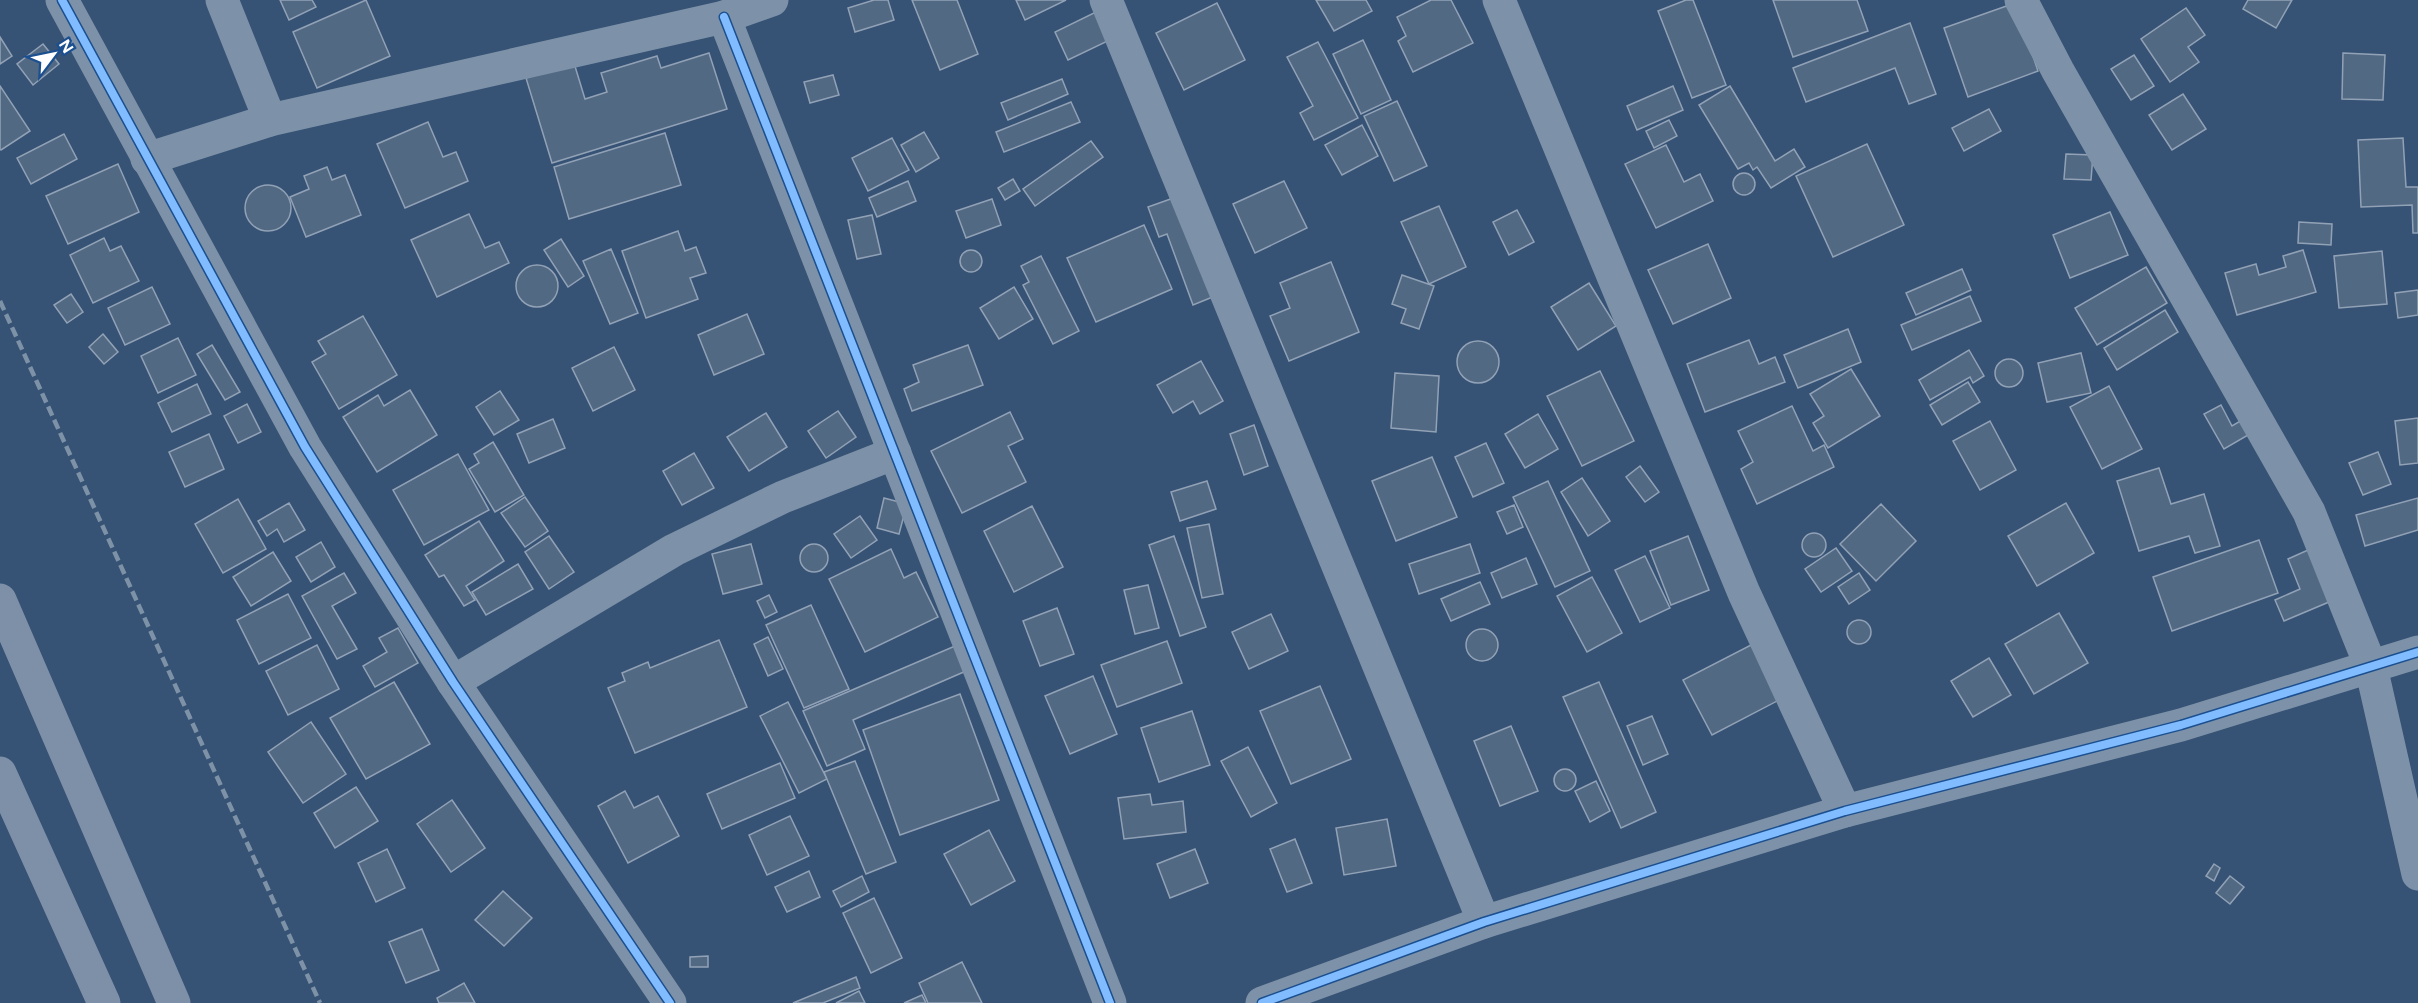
<svg xmlns="http://www.w3.org/2000/svg" width="2418" height="1003" font-family="Figtree,sans-serif">
<style>
.building{fill:#526984;stroke:#92a2b6;stroke-width:1.5}
.lines{fill:none;stroke-linecap:round;stroke-linejoin:round}
.minor{stroke:#7d92a8;stroke-width:33}
.trunk{stroke:#7e90a7;stroke-width:33}
.rail{stroke:#7e92a7;stroke-width:4.5;stroke-dasharray:10 4.5;stroke-linecap:butt}
.cycleway-casing{stroke:#1b4f8f;stroke-width:11}
.cycleway{stroke:#80bcff;stroke-width:8}
</style>
<rect width="100%" height="100%" fill="#365274"/>
<g class="building">
<polygon points="280,0 312,0 316,7 289,20"/>
<polygon points="366,0 390,56 317,88 293,32"/>
<polygon points="874,0 888,0 894,20 855,32 848,8"/>
<polygon points="912,0 957,0 978,54 940,70"/>
<polygon points="1016,0 1066,0 1025,20"/>
<polygon points="1316,0 1366,0 1372,11 1334,31"/>
<polygon points="1431,0 1451,0 1473,43 1413,72 1398,41 1406,36 1397,17"/>
<polygon points="1686,0 1693,0 1726,85 1692,98 1658,11"/>
<polygon points="1773,0 1857,0 1868,31 1793,57"/>
<polygon points="2248,0 2292,0 2276,28 2243,9"/>
<polygon points="1217,3 1245,60 1184,90 1156,33"/>
<polygon points="2015,3 2038,71 1968,97 1944,28"/>
<polygon points="2186,8 2205,35 2188,47 2199,62 2170,82 2141,39"/>
<polygon points="1100,10 1114,38 1068,60 1055,32"/>
<polygon points="1910,23 1936,94 1909,104 1895,68 1806,102 1793,68"/>
<polygon points="0,37 12,56 0,64"/>
<polygon points="1363,40 1391,100 1361,114 1333,54"/>
<polygon points="1318,42 1358,118 1314,140 1300,113 1313,106 1287,57"/>
<polygon points="43,44 59,64 33,85 17,64"/>
<polygon points="709,53 727,109 552,163 526,78 574,63 585,99 607,92 601,73 657,56 661,68"/>
<polygon points="2343,53 2385,55 2383,100 2342,99"/>
<polygon points="2134,55 2154,86 2131,100 2111,69"/>
<polygon points="833,75 839,95 810,103 804,82"/>
<polygon points="1062,79 1068,94 1008,120 1001,103"/>
<polygon points="0,86 30,131 1,150 0,149"/>
<polygon points="1673,86 1683,110 1637,130 1627,106"/>
<polygon points="1730,86 1775,161 1794,149 1805,167 1771,188 1757,167 1753,170 1749,163 1738,169 1699,105"/>
<polygon points="2183,94 2206,129 2172,150 2149,115"/>
<polygon points="1397,101 1427,166 1394,181 1364,116"/>
<polygon points="1071,102 1080,122 1004,152 996,132"/>
<polygon points="1989,109 2001,131 1964,151 1952,128"/>
<polygon points="1669,120 1677,136 1654,148 1646,131"/>
<polygon points="428,122 443,157 456,152 468,181 405,208 377,144"/>
<polygon points="1362,125 1378,156 1342,175 1325,145"/>
<polygon points="924,132 939,158 916,172 901,145"/>
<polygon points="665,133 681,185 569,219 554,167"/>
<polygon points="64,134 77,159 31,184 17,158"/>
<polygon points="892,138 909,170 868,191 852,158"/>
<polygon points="2403,138 2406,187 2418,187 2418,233 2413,233 2412,205 2361,207 2358,140"/>
<polygon points="1091,141 1103,157 1035,206 1023,189"/>
<polygon points="1867,144 1904,225 1833,257 1796,176"/>
<polygon points="1666,145 1684,182 1700,174 1713,201 1656,228 1625,164"/>
<polygon points="2066,154 2093,155 2091,180 2064,179"/>
<polygon points="118,164 139,212 68,244 46,196"/>
<polygon points="327,167 332,180 345,175 361,215 306,237 290,197 309,189 304,176"/>
<circle cx="1744" cy="184" r="11"/>
<polygon points="1013,179 1020,191 1005,200 998,188"/>
<polygon points="908,181 916,201 877,217 869,198"/>
<polygon points="1284,181 1307,228 1255,253 1233,204"/>
<circle cx="268" cy="208" r="23"/>
<polygon points="1179,196 1215,296 1193,305 1167,234 1159,237 1148,207"/>
<polygon points="992,199 1001,225 966,238 956,211"/>
<polygon points="1439,206 1466,267 1429,284 1401,222"/>
<polygon points="1517,210 1534,242 1509,255 1493,222"/>
<polygon points="2110,212 2128,255 2070,278 2053,235"/>
<polygon points="469,214 485,248 499,242 509,263 437,297 411,240"/>
<polygon points="872,215 881,254 857,259 848,220"/>
<polygon points="2299,222 2332,224 2331,245 2298,243"/>
<polygon points="1144,225 1172,289 1096,322 1067,258"/>
<polygon points="678,231 685,251 696,247 706,273 690,278 698,299 646,318 622,251"/>
<polygon points="104,238 110,251 121,246 139,281 93,303 70,255"/>
<polygon points="561,239 584,276 568,287 544,250"/>
<polygon points="1708,244 1731,298 1673,324 1648,270"/>
<polygon points="611,249 638,313 610,324 583,261"/>
<circle cx="971" cy="261" r="11"/>
<polygon points="2303,250 2316,292 2237,315 2225,273 2256,264 2259,275 2286,267 2283,256"/>
<polygon points="2382,251 2387,304 2339,308 2334,256"/>
<polygon points="1041,256 1079,331 1053,344 1023,285 1029,282 1021,266"/>
<polygon points="1331,262 1359,332 1289,361 1270,316 1290,308 1280,283"/>
<circle cx="537" cy="286" r="21"/>
<polygon points="2146,267 2167,303 2097,345 2075,308"/>
<polygon points="1962,269 1971,290 1916,315 1906,293"/>
<polygon points="1402,275 1434,286 1419,329 1401,323 1406,309 1392,304"/>
<polygon points="1589,283 1616,326 1578,350 1551,307"/>
<polygon points="152,287 170,324 125,345 108,308"/>
<polygon points="1014,287 1033,319 999,339 980,308"/>
<polygon points="2418,290 2418,315 2398,318 2395,293"/>
<polygon points="71,294 83,312 67,323 54,305"/>
<polygon points="1970,296 1981,321 1912,350 1901,325"/>
<polygon points="2165,310 2178,332 2117,370 2104,348"/>
<polygon points="747,314 764,354 714,375 698,335"/>
<polygon points="363,316 397,375 339,409 312,362 326,354 318,341"/>
<polygon points="1848,329 1861,362 1798,388 1784,355"/>
<polygon points="103,334 118,352 104,364 89,347"/>
<polygon points="178,338 196,375 158,393 141,356"/>
<polygon points="1749,340 1759,364 1775,357 1785,382 1705,412 1687,364"/>
<circle cx="1478" cy="362" r="21"/>
<polygon points="212,345 240,392 225,400 197,354"/>
<polygon points="968,345 983,385 912,411 904,389 919,382 913,365"/>
<polygon points="614,347 635,390 593,411 572,368"/>
<polygon points="1969,350 1984,376 1973,383 1970,377 1930,400 1919,380"/>
<polygon points="2081,353 2091,393 2047,402 2038,363"/>
<circle cx="2009" cy="373" r="14"/>
<polygon points="1201,361 1223,401 1200,414 1193,401 1173,413 1157,385"/>
<polygon points="1851,369 1880,416 1828,448 1813,423 1824,416 1810,394"/>
<polygon points="1600,371 1634,441 1582,466 1547,396"/>
<polygon points="1395,373 1439,376 1436,432 1391,428"/>
<polygon points="1968,382 1980,402 1942,425 1930,405"/>
<polygon points="197,384 211,414 172,432 158,403"/>
<polygon points="2109,386 2142,449 2102,469 2070,407"/>
<polygon points="410,390 437,435 377,472 343,417 378,395 384,406"/>
<polygon points="500,391 519,420 494,435 476,407"/>
<polygon points="247,404 261,432 238,443 224,416"/>
<polygon points="2221,405 2232,426 2247,417 2255,431 2224,449 2204,414"/>
<polygon points="1792,406 1813,451 1824,445 1834,467 1757,504 1741,469 1753,462 1738,431"/>
<polygon points="838,411 856,437 826,458 808,431"/>
<polygon points="1010,412 1023,439 1008,446 1026,482 962,513 931,451"/>
<polygon points="766,413 787,447 749,471 727,437"/>
<polygon points="1538,414 1558,449 1525,468 1505,434"/>
<polygon points="2418,418 2418,463 2400,465 2395,421"/>
<polygon points="553,419 565,448 529,463 517,434"/>
<polygon points="1990,421 2016,470 1980,490 1953,441"/>
<polygon points="1254,425 1268,466 1244,475 1230,434"/>
<polygon points="209,434 224,469 185,487 169,452"/>
<polygon points="493,442 524,495 495,512 469,469 479,463 474,454"/>
<polygon points="1486,443 1504,483 1473,497 1455,457"/>
<polygon points="2378,452 2391,484 2363,495 2349,463"/>
<polygon points="694,453 714,488 682,505 663,471"/>
<polygon points="458,454 489,510 424,545 393,490"/>
<polygon points="1432,457 1457,517 1396,541 1372,481"/>
<polygon points="1640,466 1659,492 1645,502 1626,477"/>
<polygon points="2159,468 2171,504 2204,494 2220,546 2195,553 2189,536 2139,551 2117,481"/>
<polygon points="1582,478 1610,521 1588,536 1561,492"/>
<polygon points="1207,481 1216,509 1180,521 1171,492"/>
<polygon points="1548,481 1590,571 1555,587 1513,497"/>
<polygon points="525,497 548,531 525,547 501,513"/>
<polygon points="884,498 907,504 899,534 877,528"/>
<polygon points="2418,498 2418,530 2365,546 2356,515"/>
<polygon points="238,499 266,549 223,573 195,524"/>
<polygon points="289,503 305,530 284,542 277,529 267,536 258,521"/>
<polygon points="2066,503 2094,553 2037,586 2008,536"/>
<polygon points="1881,504 1916,541 1876,581 1840,544"/>
<polygon points="1514,505 1523,527 1507,534 1497,512"/>
<polygon points="1032,506 1063,567 1014,592 984,531"/>
<polygon points="860,516 877,540 851,558 834,534"/>
<polygon points="479,521 504,561 466,586 475,600 464,606 444,575 439,577 425,555"/>
<polygon points="1209,524 1223,594 1202,598 1187,528"/>
<circle cx="1814" cy="545" r="12"/>
<polygon points="549,536 574,572 549,589 525,552"/>
<polygon points="1174,536 1206,627 1180,636 1149,545"/>
<polygon points="1688,536 1709,590 1671,605 1650,551"/>
<polygon points="2259,540 2278,593 2172,631 2153,577"/>
<polygon points="321,542 335,567 311,582 296,557"/>
<circle cx="814" cy="558" r="14"/>
<polygon points="751,544 762,584 723,594 712,554"/>
<polygon points="1470,544 1480,573 1419,594 1409,564"/>
<polygon points="1836,548 1852,571 1821,592 1805,569"/>
<polygon points="891,549 904,578 916,572 938,617 865,652 829,579"/>
<polygon points="2308,550 2329,602 2284,621 2275,600 2300,589 2288,559"/>
<polygon points="273,552 291,581 251,606 233,577"/>
<polygon points="1645,556 1670,608 1640,622 1615,570"/>
<polygon points="1526,558 1537,584 1502,598 1491,573"/>
<polygon points="518,564 533,589 486,615 472,592"/>
<polygon points="344,573 356,593 332,606 357,649 337,659 302,596"/>
<polygon points="1859,573 1870,590 1849,604 1838,587"/>
<polygon points="1592,577 1622,633 1587,652 1557,596"/>
<polygon points="1480,582 1490,604 1451,621 1441,599"/>
<polygon points="1148,585 1159,628 1135,634 1124,590"/>
<polygon points="288,594 311,638 259,664 237,620"/>
<polygon points="769,595 777,612 765,618 757,601"/>
<polygon points="811,605 849,689 804,708 766,625"/>
<polygon points="1057,608 1074,654 1040,666 1023,621"/>
<polygon points="2059,613 2088,663 2034,694 2005,644"/>
<polygon points="1271,614 1288,651 1249,669 1232,632"/>
<circle cx="1859" cy="632" r="12"/>
<polygon points="398,628 418,663 375,687 363,666 387,652 379,638"/>
<circle cx="1482" cy="645" r="16"/>
<polygon points="768,637 783,669 768,676 754,644"/>
<polygon points="719,640 747,707 635,753 608,688 625,681 622,673 648,662 650,668"/>
<polygon points="1167,641 1182,683 1117,707 1101,665"/>
<polygon points="317,645 339,689 288,715 266,671"/>
<polygon points="1751,645 1781,699 1712,735 1683,680"/>
<polygon points="955,646 966,671 853,720 865,749 827,766 803,711"/>
<polygon points="1989,658 2011,695 1973,717 1951,681"/>
<polygon points="1093,676 1117,734 1070,754 1045,696"/>
<polygon points="394,682 430,744 366,779 330,718"/>
<polygon points="1599,682 1656,812 1621,828 1563,697"/>
<polygon points="1320,686 1351,759 1291,784 1260,711"/>
<polygon points="960,694 999,800 900,835 863,730"/>
<polygon points="788,702 827,779 799,793 760,716"/>
<polygon points="1192,711 1210,765 1159,782 1141,728"/>
<polygon points="1652,716 1668,754 1643,765 1627,726"/>
<polygon points="311,722 346,774 303,803 268,752"/>
<polygon points="1511,726 1538,791 1500,806 1474,741"/>
<polygon points="1248,747 1277,803 1251,817 1221,761"/>
<polygon points="855,761 896,862 866,874 824,772"/>
<polygon points="780,763 795,798 722,829 707,794"/>
<circle cx="1565" cy="780" r="11"/>
<polygon points="1596,781 1610,811 1590,822 1575,791"/>
<polygon points="356,787 378,821 335,848 314,813"/>
<polygon points="625,791 634,808 658,796 679,836 628,863 598,806"/>
<polygon points="1150,794 1152,805 1183,801 1186,832 1124,839 1118,798"/>
<polygon points="452,800 485,848 451,872 417,824"/>
<polygon points="790,816 809,856 767,875 749,835"/>
<polygon points="1387,819 1396,866 1344,875 1336,828"/>
<polygon points="989,830 1015,881 971,905 944,854"/>
<polygon points="1295,839 1312,883 1287,892 1270,849"/>
<polygon points="387,849 405,888 376,902 358,863"/>
<polygon points="1195,849 1208,883 1170,898 1157,864"/>
<polygon points="2214,864 2220,868 2214,881 2206,876"/>
<polygon points="809,871 820,897 787,912 775,887"/>
<polygon points="862,876 869,892 841,907 833,891"/>
<polygon points="2230,876 2244,887 2230,904 2216,893"/>
<polygon points="503,891 532,918 504,946 475,920"/>
<polygon points="874,898 902,958 871,973 843,913"/>
<polygon points="422,929 439,970 406,983 389,942"/>
<polygon points="708,956 708,967 690,967 690,957"/>
<polygon points="962,962 982,1003 928,1003 919,983"/>
<polygon points="856,977 860,988 823,1003 793,1003"/>
<polygon points="464,983 475,1003 439,1003 437,998"/>
<polygon points="859,991 865,1003 836,1003"/>
<polygon points="922,995 926,1003 904,1003"/>
</g>
<g class="lines">
<g class="minor">
<polyline points="62,0 305,447 453,682 670,1003"/>
<polyline points="222,0 270,120"/>
<polyline points="1106,0 1484,922"/>
<polyline points="1499,0 1744,593 1845,811"/>
<polyline points="2021,0 2058,71 2309,512 2371,667 2418,874"/>
<polyline points="724,17 1110,1003"/>
<polyline points="147,159 270,120 724,17 772,0"/>
<polyline points="453,682 674,550 783,497 895,453"/>
<polyline points="1262,1003 1484,922 1845,811 2181,725 2418,652"/>
</g>
<g class="trunk">
<polyline points="0,600 174,1003"/>
<polyline points="0,773 104,1003"/>
</g>
<polyline class="rail" points="0,301 320,1003"/>
<defs>
<g id="cycleway">
<polyline points="62,0 305,447 453,682 670,1003"/>
<polyline points="724,17 1110,1003"/>
<polyline points="1262,1003 1484,922 1845,811 2181,725 2418,652"/>
</g>
</defs>
<use href="#cycleway" class="cycleway-casing"/>
<use href="#cycleway" class="cycleway"/>
</g>
<g transform="translate(54 54) rotate(58)" stroke="#1b4f8f" stroke-width="4.5" paint-order="stroke">
<path d="M0-4.5L10 22L0 15L-10 22Z" fill="#ffffff"/>
<text y="-9" font-size="16" font-weight="bold" text-anchor="middle" fill="#ffffff">N</text>
</g>
</svg>
